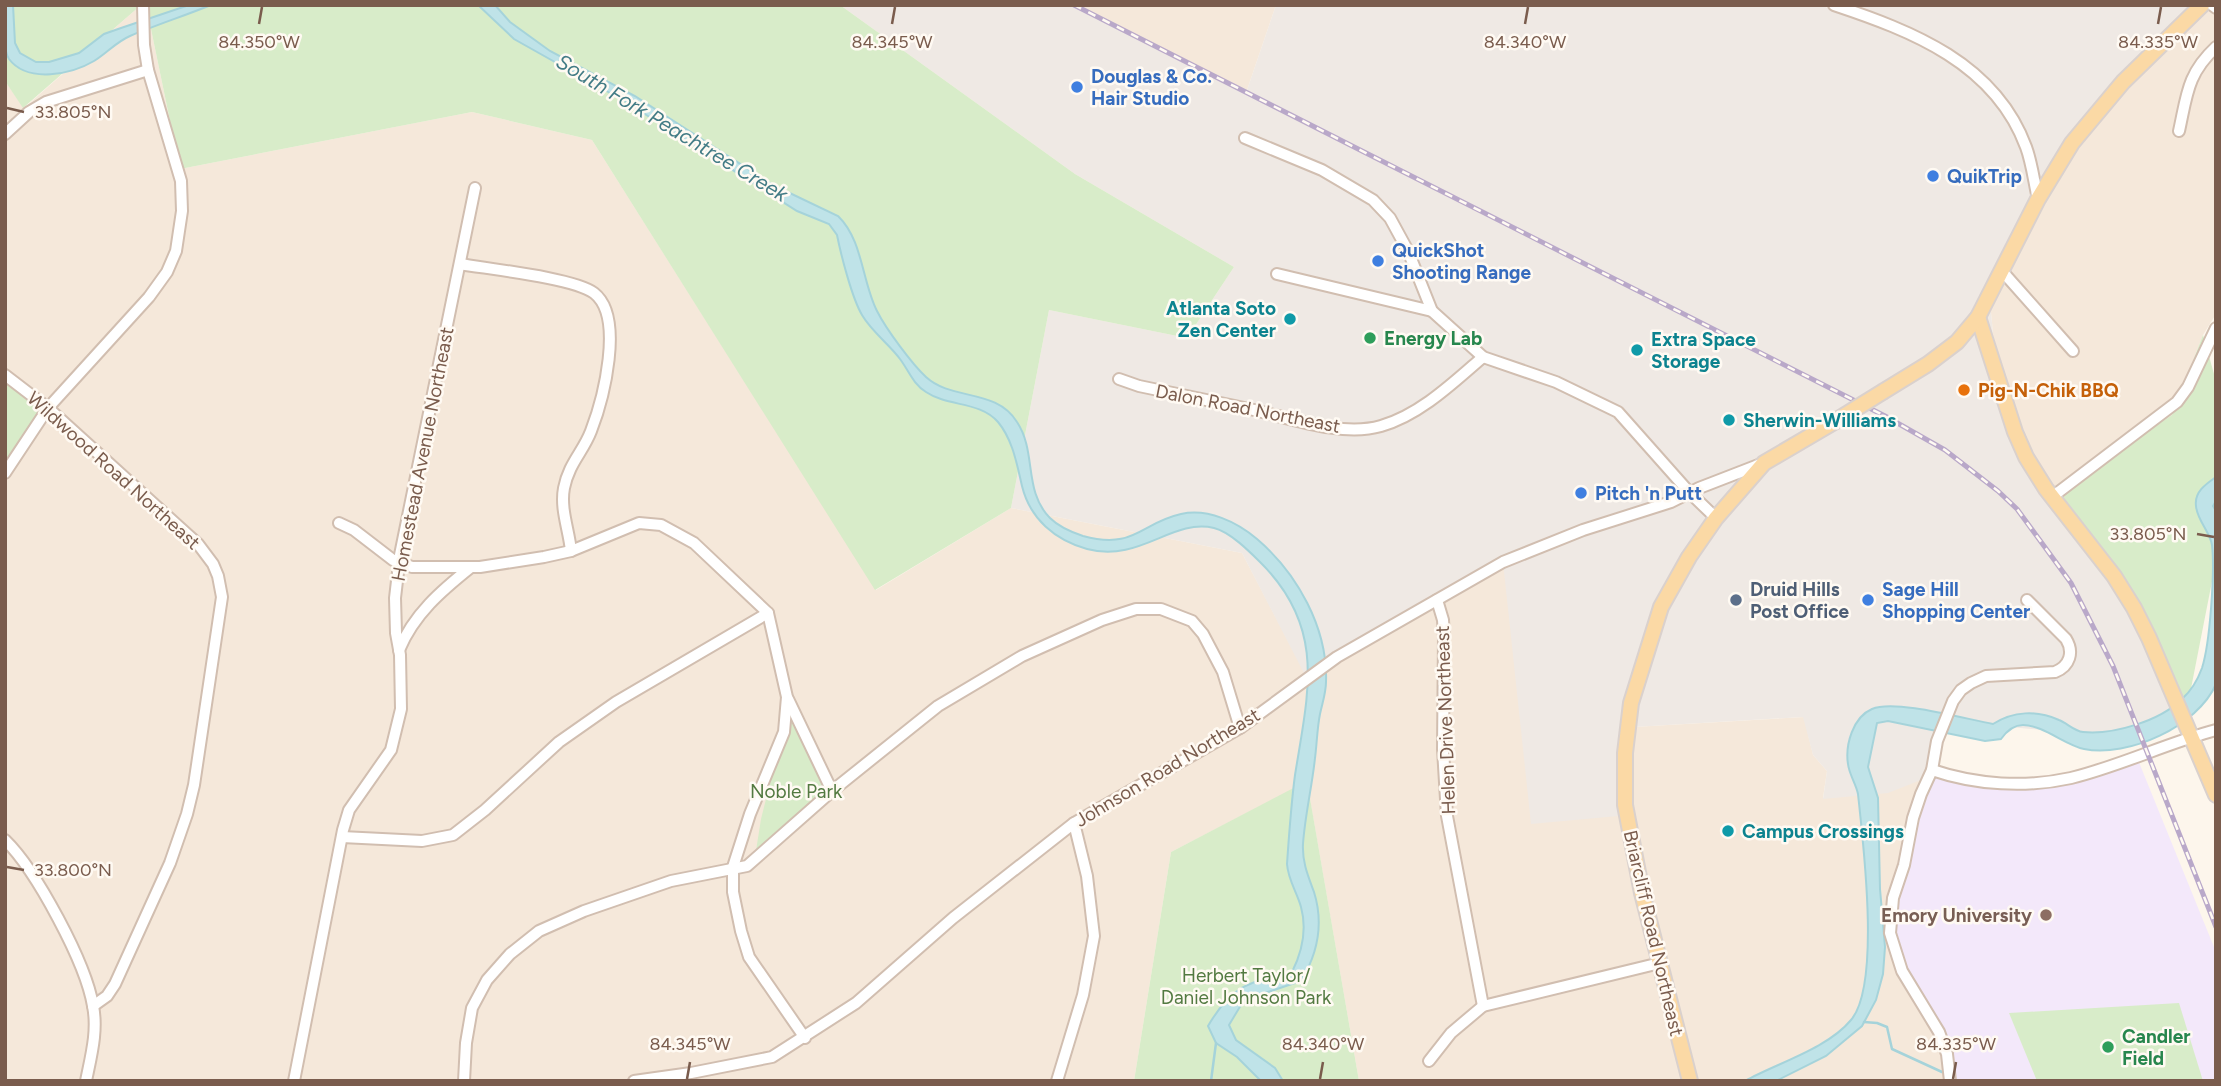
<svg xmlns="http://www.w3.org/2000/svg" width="2221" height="1086" font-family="Figtree,sans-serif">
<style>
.residential{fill:#f5e8da}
.industrial{fill:#efe9e4}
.education{fill:#f3e8fa}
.green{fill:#d8ecc9}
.water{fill:#bfe3e8;stroke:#a5d3da;stroke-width:2}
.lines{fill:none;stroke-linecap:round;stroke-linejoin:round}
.stream{stroke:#a5d3da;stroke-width:2.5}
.minor-casing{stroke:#d1beb0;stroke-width:14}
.major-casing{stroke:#dad1cd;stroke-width:18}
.minor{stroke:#fff;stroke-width:10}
.major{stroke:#fbd9a5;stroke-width:14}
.rail-casing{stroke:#b9a8c9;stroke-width:5}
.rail{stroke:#fffaf3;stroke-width:2.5;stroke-dasharray:8;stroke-linecap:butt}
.major-bridge-casing{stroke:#dad1cd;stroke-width:18;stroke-linecap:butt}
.major-bridge{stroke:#fbd9a5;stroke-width:14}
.ticks{fill:none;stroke:#7a5c4d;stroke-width:2.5}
.shop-dot{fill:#3f7fe0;stroke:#fffaf3;stroke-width:2.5}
.culture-dot{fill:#0f9aa8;stroke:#fffaf3;stroke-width:2.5}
.leisure-dot{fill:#2e9e5b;stroke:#fffaf3;stroke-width:2.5}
.food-dot{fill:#e8710a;stroke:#fffaf3;stroke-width:2.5}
.service-dot{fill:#5c6f8a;stroke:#fffaf3;stroke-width:2.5}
.education-dot{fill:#8d6e63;stroke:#fffaf3;stroke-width:2.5}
.labels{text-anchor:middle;stroke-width:5;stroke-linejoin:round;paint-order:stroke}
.shop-label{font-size:19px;font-weight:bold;fill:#366cbe;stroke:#fffaf3;text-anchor:start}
.culture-label{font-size:19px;font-weight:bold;fill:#0d838f;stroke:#fffaf3;text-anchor:start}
.leisure-label{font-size:19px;font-weight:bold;fill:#27864d;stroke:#fffaf3;text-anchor:start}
.food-label{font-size:19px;font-weight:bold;fill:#c56008;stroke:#fffaf3;text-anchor:start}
.street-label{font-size:19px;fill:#7a5c4d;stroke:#fffaf3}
.service-label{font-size:19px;font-weight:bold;fill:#4e5e75;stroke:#fffaf3;text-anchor:start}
.park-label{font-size:19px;fill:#537a41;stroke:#fffaf3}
.education-label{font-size:19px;font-weight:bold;fill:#785e54;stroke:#fffaf3;text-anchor:end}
.water-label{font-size:21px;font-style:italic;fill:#437c86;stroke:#fffaf3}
.ticks-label{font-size:18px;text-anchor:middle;fill:#7a5c4d;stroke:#fffaf3;stroke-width:5;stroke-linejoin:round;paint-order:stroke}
</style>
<rect width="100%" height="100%" fill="#fdf6ec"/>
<g class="residential">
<polygon points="141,5 146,5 180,169 472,112 592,140 876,590 1011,508 1242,553 1308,679 1503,562 1623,771 1634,727 1804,717 1813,755 1827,771 1823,798 1926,778 1938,1040 1947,1081 1359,1081 1307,782 1171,852 1134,1081 5,1081 5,81 24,108"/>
<polygon points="1075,5 1276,5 1246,93"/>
<polygon points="2202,5 2216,5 2216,314 2203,335 2172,415 2047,498 2028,477 2000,406 1990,302 2076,134"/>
</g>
<polygon class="industrial" points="840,5 1075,5 1246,93 1276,5 1818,5 1840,11 1848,5 2202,5 2076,134 1990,302 2000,406 2028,477 2135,607 2175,679 2186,714 2099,735 1943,721 1926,778 1888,793 1823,799 1827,771 1813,755 1803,717 1634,727 1623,771 1629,815 1531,824 1503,562 1307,679 1242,553 1011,508 1049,310 1187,338 1234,267 1075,174"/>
<polygon class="education" points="2136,755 2216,952 2216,1081 1958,1081 1949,1076 1947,1054 1925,1012 1890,933 1893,898 1932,770 1957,778 2036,783"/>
<g class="green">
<polygon points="5,5 141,5 23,108 5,81"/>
<polygon points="146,5 840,5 1075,174 1234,267 1187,338 1049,310 1011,508 875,590 592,140 472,112 180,169"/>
<polygon points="2203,335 2216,381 2216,561 2186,714 2175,679 2135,607 2047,498 2172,415"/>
<polygon points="5,373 48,411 5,474"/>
<polygon points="789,708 830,797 790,835 755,857 761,819"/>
<polygon points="1307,781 1359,1081 1134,1081 1171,852"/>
<polygon points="2179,1003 2203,1081 2037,1081 2009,1013"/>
</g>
<g class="water">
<path d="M5 5H13L15 43 20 53 36 62H49L79 53 104 34 121 28 189 5H211C184 16 156 25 130 36 116 42 107 53 94 61 72 74 28 84 9 59 2 49 5 18 5 5Z"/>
<path d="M478 5H495L510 22 550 51 635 96 773 185 838 216C863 240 862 282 877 311 886 329 912 364 926 377 952 401 996 388 1017 422 1037 452 1023 491 1050 518 1059 527 1071 532 1083 536 1135 550 1140 523 1181 514 1208 508 1237 522 1257 539 1297 573 1328 628 1326 682 1326 693 1322 704 1320 714 1317 729 1317 743 1315 758 1312 787 1305 815 1303 844 1302 862 1308 876 1314 892 1324 924 1318 953 1301 981L1244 1000 1229 1025 1236 1040 1275 1068 1283 1081H1261L1237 1057 1216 1043 1208 1026C1232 985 1249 982 1292 972 1302 952 1307 929 1301 907 1297 892 1288 880 1287 864 1289 835 1291 805 1295 775 1308 693 1327 628 1260 562 1249 551 1230 532 1214 528 1172 518 1140 563 1087 549 1055 540 1030 519 1022 486 1017 465 1013 440 998 422 980 401 948 407 926 392 913 384 909 371 900 359 889 344 872 332 862 315 852 298 841 255 837 235L829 224 797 211 626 102 514 39Z"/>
<path d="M2216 477V501L2213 506 2216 511V684C2198 726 2128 758 2084 749 2065 745 2043 725 2023 725 2014 725 2006 732 2001 739L1985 741 1888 721 1877 723 1868 767 1878 798 1880 889 1885 947 1883 974 1876 1000 1862 1026 1826 1056 1776 1081H1745C1777 1063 1827 1049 1851 1020 1881 985 1863 842 1858 794 1856 784 1849 774 1848 764 1845 745 1853 717 1872 709 1895 699 1965 719 1993 724 2013 711 2037 710 2059 720 2067 723 2074 731 2083 732 2113 735 2160 721 2182 699 2191 691 2198 679 2202 668 2210 643 2215 572 2212 545 2210 532 2197 520 2196 506 2194 492 2206 484 2216 477Z"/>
</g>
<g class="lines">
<g class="stream">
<polyline points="1864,1022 1877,1023 1887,1027 1892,1049 1942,1072"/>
<polyline points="1956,1080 1958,1081"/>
<polyline points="1211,1081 1216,1043"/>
</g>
<defs>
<g id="minor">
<path d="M1834 5C1912 31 1995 63 2026 147 2032 163 2034 182 2038 199"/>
<polyline points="2212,5 2216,8"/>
<path d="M2179 131C2187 95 2187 74 2216 47"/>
<polyline points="5,134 29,112 46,102 148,70"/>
<polyline points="1245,138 1322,170 1373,200 1390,218 1408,251 1432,311 1483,357 1556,382 1618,412 1689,492 1716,518"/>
<path d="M460 264C489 269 574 278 594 293 625 317 603 400 591 431 583 452 569 463 564 488 560 509 569 530 571 551"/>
<polyline points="2002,271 2073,351"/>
<polyline points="1277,274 1432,311"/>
<polyline points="5,375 48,408 198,544 213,564 218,576 222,597 194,785 187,814 170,863 115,984 107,996 93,1006"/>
<path d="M1119 379 1139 386C1177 394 1216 402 1254 410 1293 419 1343 437 1381 426 1420 415 1454 382 1483 357"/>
<polyline points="5,473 48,408 149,297 167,272 176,251 182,211 181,181 148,70 144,45 143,5"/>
<polyline points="2052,497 2177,402 2188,387 2216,328"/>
<polyline points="339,523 354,530 393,560 412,567 480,567 544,557 571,551 639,523 661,525 694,543 768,613 787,697 784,732 750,814 733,867 733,892 741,931 749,957 805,1038"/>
<polyline points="1437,600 1443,620 1444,636 1443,749 1447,816 1483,1006"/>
<path d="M399 650C414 614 441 591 471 567"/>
<polyline points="788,699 832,791"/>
<path d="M1932 770C1976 785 2026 788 2071 778 2120 766 2167 743 2216 730"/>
<polyline points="342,837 422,841 453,835 485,810 559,742 616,702 768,613"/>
<path d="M5 840C36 870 86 963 93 1006 98 1031 91 1056 86 1081"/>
<polyline points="1429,1061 1451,1033 1483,1006 1660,963"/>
<polyline points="294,1081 343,830 349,810 391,750 401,709 400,655 396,633 395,598 400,555 475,188"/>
<polyline points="464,1081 466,1043 472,1008 487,980 510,954 539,931 584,911 671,881 747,866 832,791 938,706 1022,656 1102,620 1136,609 1161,609 1192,621 1203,634 1223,672 1240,728"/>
<polyline points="634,1081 691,1073 772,1057 856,1003 953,918 1074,823 1240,728 1337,657 1503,562 1583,530 1671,502 1699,488 1761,464"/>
<polyline points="1057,1081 1083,995 1094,936 1087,876 1074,823"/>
<path d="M1950 1081 1947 1054 1939 1032 1902 971 1890 933 1893 898 1904 865 1913 818 1921 794 1932 770 1937 741 1953 701 1961 690 1971 683 1986 676 2055 672C2070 666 2074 652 2066 639L2027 600"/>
</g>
<g id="major">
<polyline points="1978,317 2015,432 2026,457 2046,489 2114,576 2134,608 2149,638 2216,795"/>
<polyline points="1884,391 1928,364 1957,342 1978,317 2038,199 2072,143 2123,82 2202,5"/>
<polyline points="1690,1081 1642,893 1625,805 1625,753 1631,703 1661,607 1689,557 1716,518 1764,463 1834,422"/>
</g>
</defs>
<use href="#minor" class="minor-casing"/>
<use href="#major" class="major-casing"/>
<use href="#minor" class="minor"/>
<use href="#major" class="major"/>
<defs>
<polyline id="rail" points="1074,5 1885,416 1945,450 1998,491 2017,509 2071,583 2113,666 2216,927"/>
</defs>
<use href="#rail" class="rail-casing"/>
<use href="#rail" class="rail"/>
<defs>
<polyline id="major-bridge" points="1834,422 1884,391"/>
</defs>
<use href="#major-bridge" class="major-bridge-casing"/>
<use href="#major-bridge" class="major-bridge"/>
</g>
<path class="ticks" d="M259 24 262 7M892 24 895 7M1525 24 1528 7M2158 24 2161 7M7 108 24 112M2197 534 2214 537M7 867 24 870M687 1079 690 1062M1320 1079 1323 1062M1953 1079 1956 1062"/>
<g class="shop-dot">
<circle cx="1077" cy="87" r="7"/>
<circle cx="1933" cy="176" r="7"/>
<circle cx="1378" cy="261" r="7"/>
<circle cx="1581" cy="493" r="7"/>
<circle cx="1868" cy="600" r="7"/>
</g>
<g class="culture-dot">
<circle cx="1290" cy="319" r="7"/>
<circle cx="1637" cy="350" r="7"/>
<circle cx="1729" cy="420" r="7"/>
<circle cx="1728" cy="831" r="7"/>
</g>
<g class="leisure-dot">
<circle cx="1370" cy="338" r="7"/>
<circle cx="2108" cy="1047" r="7"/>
</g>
<circle class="food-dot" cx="1964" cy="390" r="7"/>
<circle class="service-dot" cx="1736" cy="600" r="7"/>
<circle class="education-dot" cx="2046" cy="915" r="7"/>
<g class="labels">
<g class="shop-label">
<text x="1091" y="83">Douglas &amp; Co.<tspan x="1091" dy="22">Hair Studio</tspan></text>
<text x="1947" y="183">QuikTrip</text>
<text x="1392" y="257">QuickShot<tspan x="1392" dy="22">Shooting Range</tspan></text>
<text x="1595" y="500">Pitch 'n Putt</text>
<text x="1882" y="596">Sage Hill<tspan x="1882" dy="22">Shopping Center</tspan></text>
</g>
<g class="culture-label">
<text x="1276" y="315" text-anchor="end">Atlanta Soto<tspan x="1276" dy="22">Zen Center</tspan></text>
<text x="1651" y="346">Extra Space<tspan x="1651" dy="22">Storage</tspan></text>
<text x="1743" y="427">Sherwin-Williams</text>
<text x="1742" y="838">Campus Crossings</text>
</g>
<g class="leisure-label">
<text x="1384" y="345">Energy Lab</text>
<text x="2122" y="1043">Candler<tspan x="2122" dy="22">Field</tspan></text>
</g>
<g class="food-label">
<text x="1978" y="397">Pig-N-Chik BBQ</text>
</g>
<g class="street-label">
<text transform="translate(1248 408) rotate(11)" y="7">Dalon Road Northeast</text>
<text transform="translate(422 454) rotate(-79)" y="7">Homestead Avenue Northeast</text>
<text transform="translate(114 470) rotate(42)" y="7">Wildwood Road Northeast</text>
<text transform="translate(1445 720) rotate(-92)" y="7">Helen Drive Northeast</text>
<text transform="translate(1167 767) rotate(-31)" y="7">Johnson Road Northeast</text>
<text transform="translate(1654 933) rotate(77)" y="7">Briarcliff Road Northeast</text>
</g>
<g class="service-label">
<text x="1750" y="596">Druid Hills<tspan x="1750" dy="22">Post Office</tspan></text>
</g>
<g class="park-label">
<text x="796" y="798">Noble Park</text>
<text x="1246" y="982">Herbert Taylor/<tspan x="1246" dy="22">Daniel Johnson Park</tspan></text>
</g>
<g class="education-label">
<text x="2032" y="922">Emory University</text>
</g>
<g class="water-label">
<text transform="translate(672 128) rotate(31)" y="7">South Fork Peachtree Creek</text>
</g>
</g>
<g class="ticks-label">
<text x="259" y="48">84.350°W</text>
<text x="892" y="48">84.345°W</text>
<text x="1525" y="48">84.340°W</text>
<text x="2158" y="48">84.335°W</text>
<text x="73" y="118">33.805°N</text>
<text x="2148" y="540">33.805°N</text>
<text x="73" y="876">33.800°N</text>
<text x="690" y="1050">84.345°W</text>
<text x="1323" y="1050">84.340°W</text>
<text x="1956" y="1050">84.335°W</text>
</g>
<rect width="2221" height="1086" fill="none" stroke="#7a5c4d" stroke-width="14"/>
</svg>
